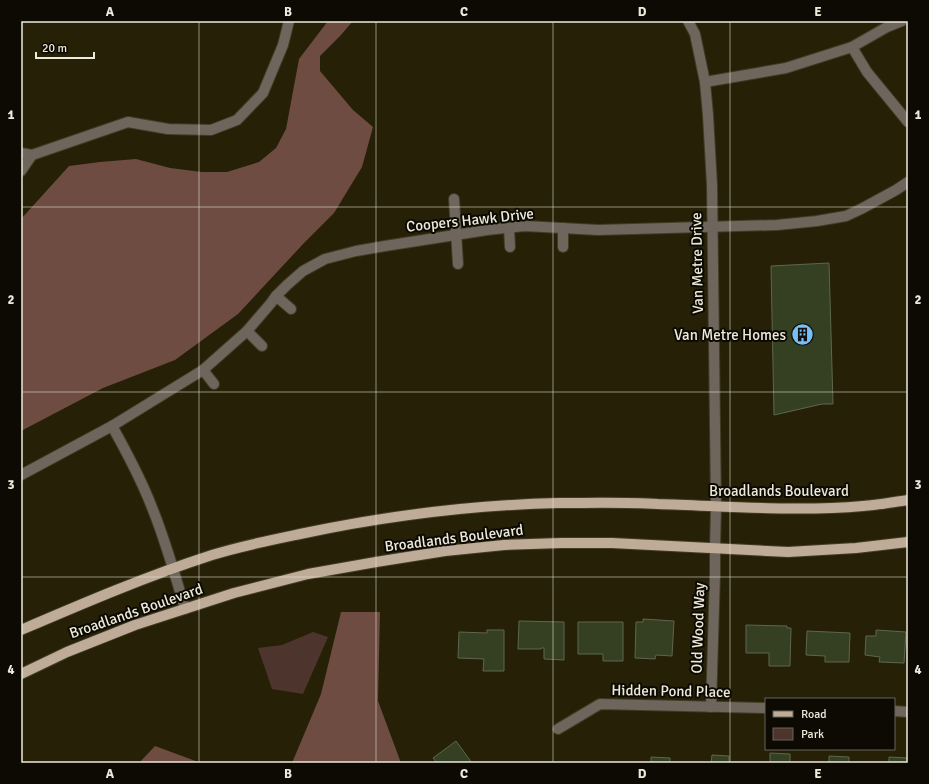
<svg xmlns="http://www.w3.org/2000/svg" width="929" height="784" font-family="Signika,sans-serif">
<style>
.green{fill:#4d342c}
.forest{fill:#6e4c41}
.building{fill:#354023;stroke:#5d674e}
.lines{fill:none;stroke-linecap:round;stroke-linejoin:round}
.minor-casing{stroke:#423c25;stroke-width:12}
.major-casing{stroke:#423c25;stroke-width:12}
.minor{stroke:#6e655c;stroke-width:10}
.major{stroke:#beab98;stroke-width:10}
.grid{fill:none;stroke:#edeadb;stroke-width:1;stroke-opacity:0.55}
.labels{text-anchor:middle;stroke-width:4;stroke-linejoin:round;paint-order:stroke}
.street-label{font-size:15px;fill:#edeadb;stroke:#0c0a03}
.poi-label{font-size:15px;fill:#edeadb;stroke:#0c0a03;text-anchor:end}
.neatline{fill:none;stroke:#edeadb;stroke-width:1.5}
.grid-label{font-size:13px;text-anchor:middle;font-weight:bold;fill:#edeadb}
</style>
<rect width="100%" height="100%" fill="#262007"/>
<polygon class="green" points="313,632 328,637 303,694 272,689 258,648 282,645"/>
<g class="forest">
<polygon points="328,21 353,21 340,36 320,56 320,71 353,110 373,127 362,167 334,213 304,243 238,314 175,360 103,388 21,431 21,219 69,166 100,162 136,159 170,168 202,172 227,172 259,162 276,148 286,129 299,59"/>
<polygon points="341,612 380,612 378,701 401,763 292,763 321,694"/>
<polygon points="155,746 201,763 139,763"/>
</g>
<g class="building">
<polygon points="829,263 833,404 822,404 774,415 771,266"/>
<polygon points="643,619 674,621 672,656 656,655 655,659 635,658 636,622 643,622"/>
<polygon points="519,621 564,622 564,660 544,659 544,648 541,648 541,649 518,649"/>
<polygon points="578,622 623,622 623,661 603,661 603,654 578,654"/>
<polygon points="746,625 787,626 787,628 791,628 790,666 769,666 769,653 746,653"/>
<polygon points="487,630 504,630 504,671 483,671 484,659 458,658 459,632 487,633"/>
<polygon points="876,630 906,632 904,663 879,662 880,657 865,655 866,636 876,636"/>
<polygon points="807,631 850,633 849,662 825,662 825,656 806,655"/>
<polygon points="456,741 472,763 437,763 433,758"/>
<polygon points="770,753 790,754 790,763 770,763"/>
<polygon points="712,755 729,756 729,763 711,763"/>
<polygon points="829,756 849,757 849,763 829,763"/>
<polygon points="651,757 670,758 670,763 651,763"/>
<polygon points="889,757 908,758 908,763 889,763"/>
</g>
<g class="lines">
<defs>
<g id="minor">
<polyline points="688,21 695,34 705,82 708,115 712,185 716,507 715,548 715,574 711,707"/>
<polyline points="852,47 887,27 902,21"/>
<polyline points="705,82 786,68 852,47 867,72 908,122"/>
<polyline points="21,153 32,155 128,122 168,129 211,130 237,120 263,93 283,45 289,21"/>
<polyline points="21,171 32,155"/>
<polyline points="454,199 458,264"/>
<polyline points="509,228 510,247"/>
<polyline points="563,228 563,247"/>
<polyline points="276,296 291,309"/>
<polyline points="247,331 262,346"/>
<polyline points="203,370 214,384"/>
<path d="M112 426C126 451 140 477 151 505 165 539 175 574 185 609"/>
<polyline points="21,475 112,426 203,370 247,331 271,303 276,296 287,285 303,271 325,259 356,251 385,246 487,230 525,226 598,230 777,225 817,221 846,216 861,209 896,190 908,182"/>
<polyline points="894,711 908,712"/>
<polyline points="558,729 600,704 766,708"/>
</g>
<g id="major">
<path d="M21 630C84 603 147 576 212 555 241 546 271 540 300 534 385 516 472 505 558 503 591 503 625 502 658 504 726 506 795 512 863 506 878 505 893 502 908 500"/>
<polyline points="21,674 67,652 135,625 234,593 308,574 376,562 445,551 504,545 561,543 612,543 788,552 856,548 908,542"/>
</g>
</defs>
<use href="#minor" class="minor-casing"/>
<use href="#major" class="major-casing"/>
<use href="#minor" class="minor"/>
<use href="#major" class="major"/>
</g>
<path class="grid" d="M199 21V763M376 21V763M553 21V763M730 21V763M21 207H908M21 392H908M21 577H908"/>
<defs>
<symbol id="building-disc" viewBox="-11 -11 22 22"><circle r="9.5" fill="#76c0f7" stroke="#0c0a03"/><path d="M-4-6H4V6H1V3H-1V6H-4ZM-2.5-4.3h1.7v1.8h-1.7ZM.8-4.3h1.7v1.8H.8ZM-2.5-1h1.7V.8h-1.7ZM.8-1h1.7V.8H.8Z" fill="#111"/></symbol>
</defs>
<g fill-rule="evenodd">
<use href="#building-disc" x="790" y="322" width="25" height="25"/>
</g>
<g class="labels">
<g class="street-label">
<text transform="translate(470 220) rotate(-6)" y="5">Coopers Hawk Drive</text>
<text transform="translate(697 263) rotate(-91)" y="5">Van Metre Drive</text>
<text x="779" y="496">Broadlands Boulevard</text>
<text transform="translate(454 538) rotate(-7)" y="5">Broadlands Boulevard</text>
<text transform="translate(136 611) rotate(-19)" y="5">Broadlands Boulevard</text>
<text transform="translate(698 628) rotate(-88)" y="5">Old Wood Way</text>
<text transform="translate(671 691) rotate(1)" y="5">Hidden Pond Place</text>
</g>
<g class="poi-label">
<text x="786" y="340">Van Metre Homes</text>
</g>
</g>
<rect width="929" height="784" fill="none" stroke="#0c0a03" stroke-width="44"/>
<rect x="765" y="698" width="130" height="52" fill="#0c0a03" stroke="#666459"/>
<rect x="773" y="711" width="20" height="6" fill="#beab98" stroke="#666459"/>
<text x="801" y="718" font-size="12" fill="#edeadb">Road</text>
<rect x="773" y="728" width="20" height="12" fill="#4d342c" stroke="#666459"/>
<text x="801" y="738" font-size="12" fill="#edeadb">Park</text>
<path d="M36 52v6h58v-6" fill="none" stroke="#edeadb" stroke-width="2"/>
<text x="42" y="52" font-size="12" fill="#edeadb" stroke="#0c0a03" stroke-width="3" paint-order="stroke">20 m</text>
<rect x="22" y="22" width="885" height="740" class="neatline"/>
<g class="grid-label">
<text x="110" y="16">A</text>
<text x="288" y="16">B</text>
<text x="464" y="16">C</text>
<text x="642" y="16">D</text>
<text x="818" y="16">E</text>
<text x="11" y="119">1</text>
<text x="918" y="119">1</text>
<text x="11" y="304">2</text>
<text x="918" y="304">2</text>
<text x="11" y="489">3</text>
<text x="918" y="489">3</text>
<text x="11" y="674">4</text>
<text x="918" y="674">4</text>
<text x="110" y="778">A</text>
<text x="288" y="778">B</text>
<text x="464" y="778">C</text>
<text x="642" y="778">D</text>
<text x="818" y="778">E</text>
</g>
</svg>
